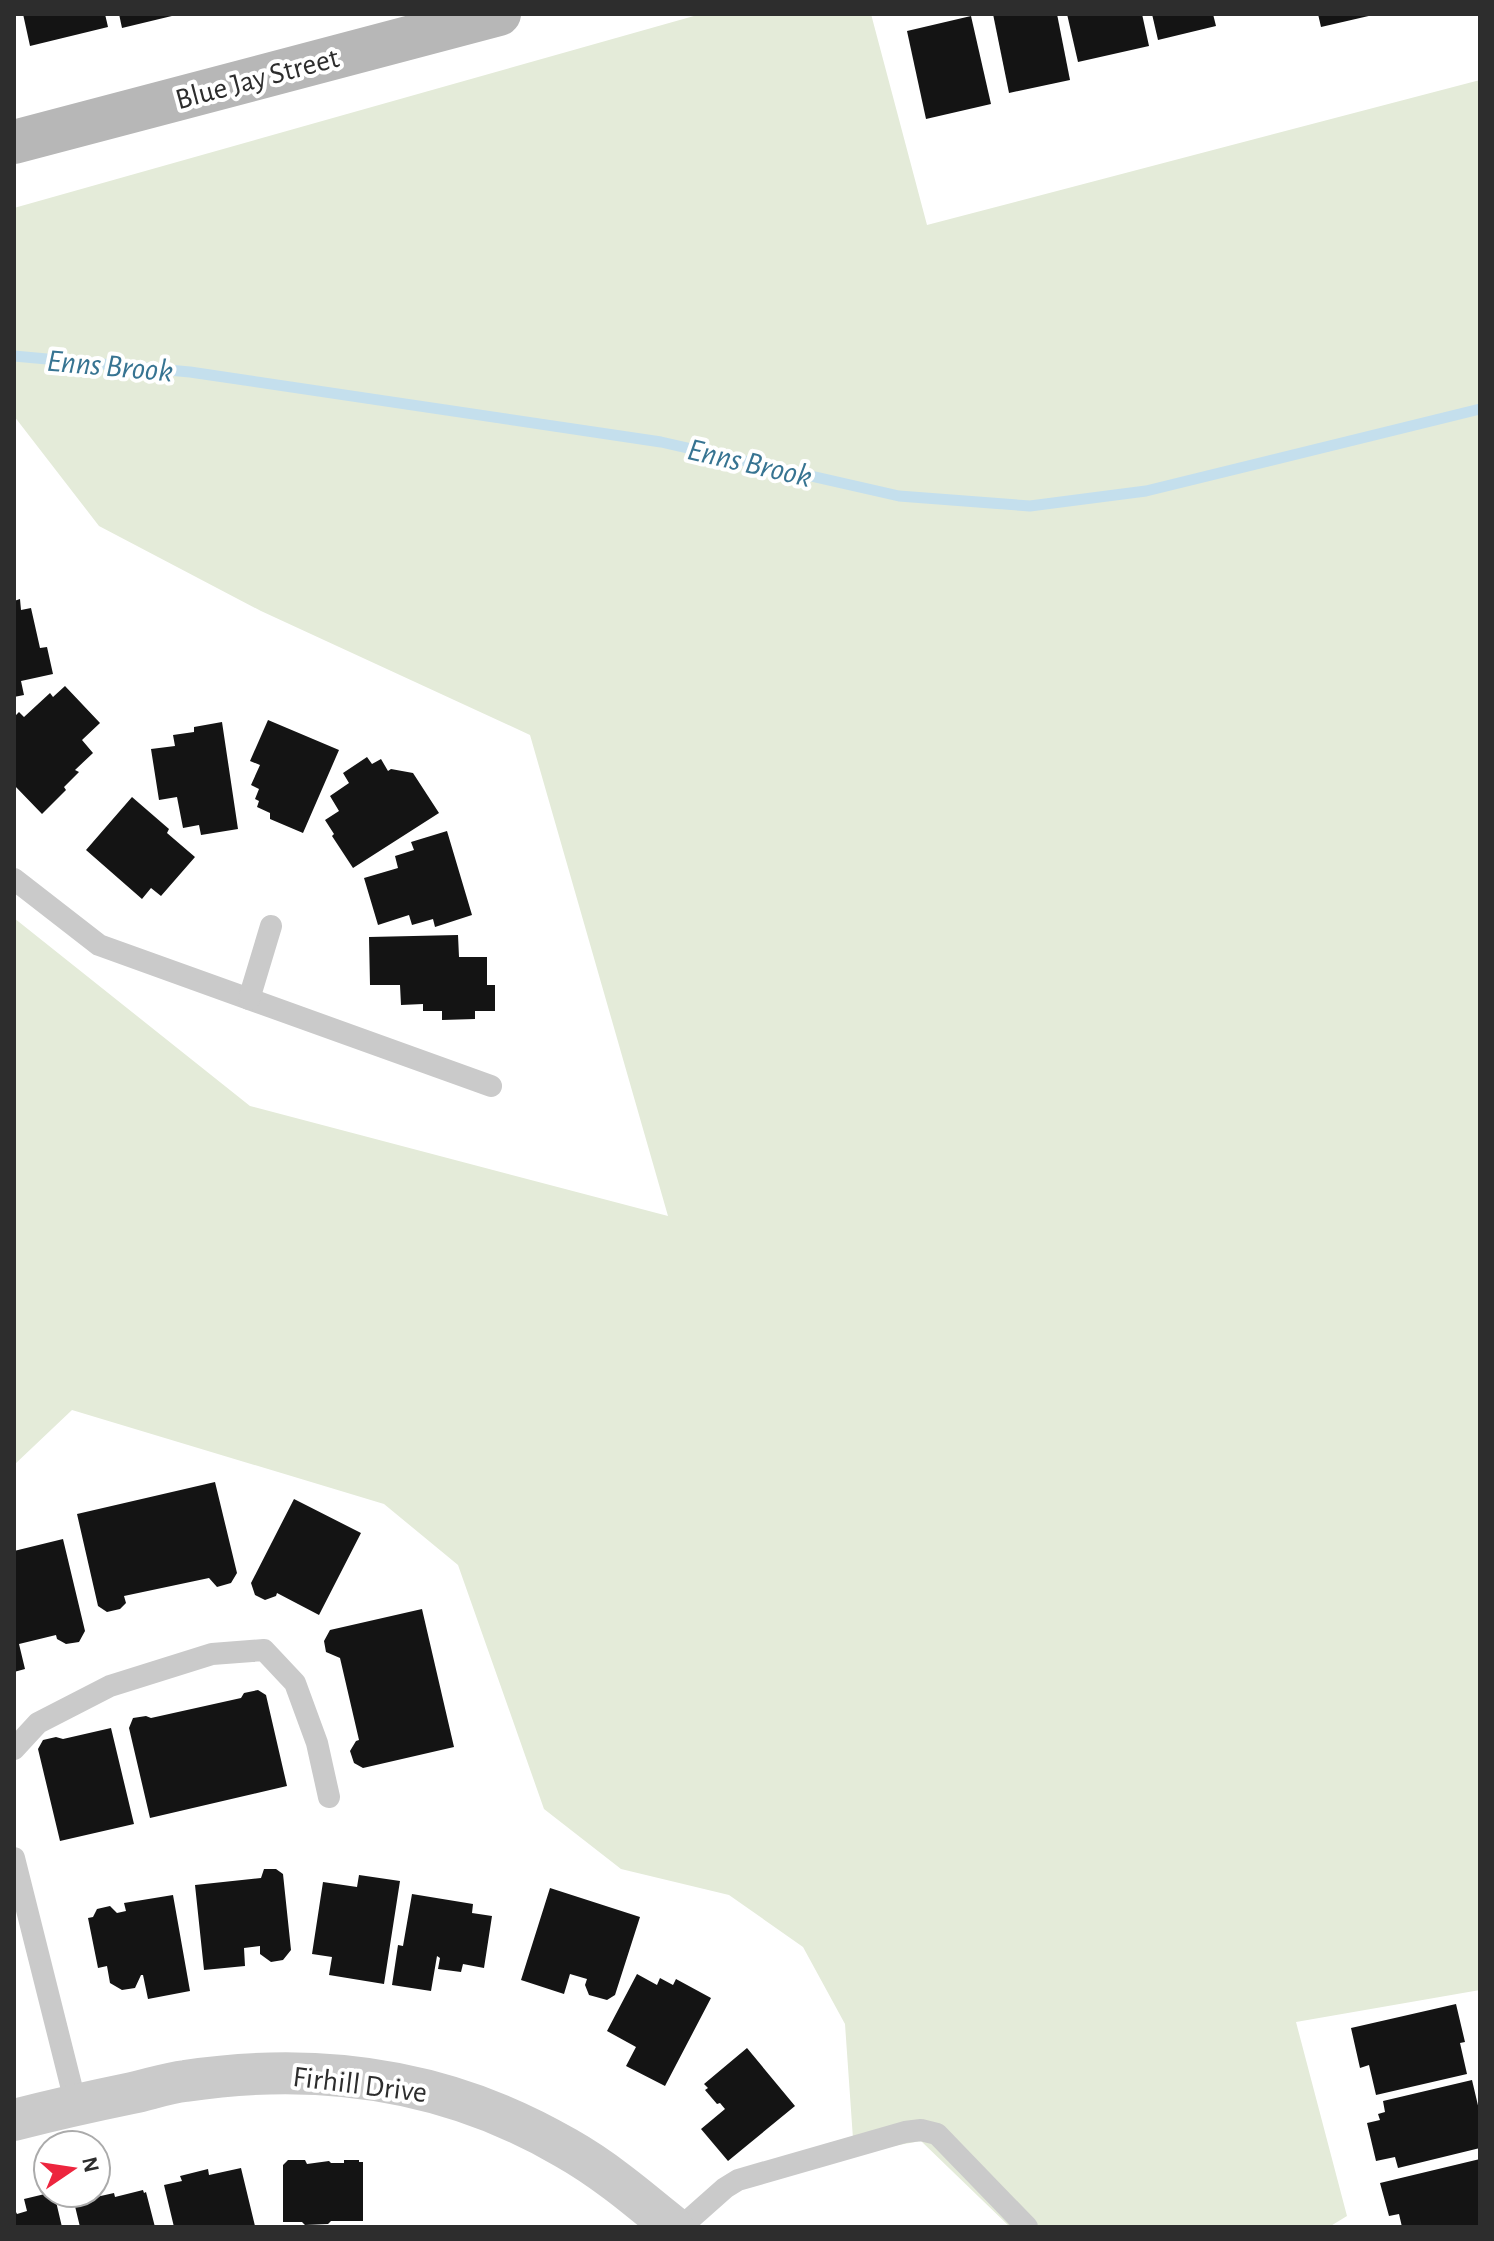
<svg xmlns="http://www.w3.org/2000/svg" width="1494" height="2241" font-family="'Alegreya Sans',sans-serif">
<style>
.green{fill:#e4ebd9}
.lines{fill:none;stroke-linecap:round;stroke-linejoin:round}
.stream{stroke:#c4dfed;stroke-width:11}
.building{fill:#141414}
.lane{stroke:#cacaca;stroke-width:22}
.street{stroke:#cacaca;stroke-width:42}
.secondary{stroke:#b7b7b7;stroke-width:44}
.labels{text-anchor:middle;stroke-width:8;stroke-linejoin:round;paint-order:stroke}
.street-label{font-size:30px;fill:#2d2d2d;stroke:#fff}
.water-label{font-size:32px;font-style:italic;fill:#377492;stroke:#fff}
</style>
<rect width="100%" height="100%" fill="#fff"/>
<polygon class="green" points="701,14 871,14 927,225 1480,80 1480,1990 1296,2022 1347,2216 1329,2227 1010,2227 921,2141 854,2153 845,2024 803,1947 729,1895 621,1869 544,1809 458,1565 384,1504 72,1410 14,1465 14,918 250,1106 668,1216 530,735 261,611 99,526 14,416 14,208"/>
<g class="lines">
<polyline class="stream" points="14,356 190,372 661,442 899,496 1030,506 1146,491 1480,409"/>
</g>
<g class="building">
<polygon points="23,14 105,14 108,27 30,46"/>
<polygon points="119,14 176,14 176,15 122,28"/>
<polygon points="993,14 1057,14 1070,80 1009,93"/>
<polygon points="1067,14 1142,14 1149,46 1078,62"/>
<polygon points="1152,14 1213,14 1216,26 1158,40"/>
<polygon points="1318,14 1373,14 1373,15 1321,27"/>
<polygon points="971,16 991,104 926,119 907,31"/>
<polygon points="20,599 21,610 31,608 40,648 47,647 53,674 21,681 24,695 14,697 14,601"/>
<polygon points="65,686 100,723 82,740 93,753 75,770 79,772 64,787 66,790 42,814 14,785 14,717 19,712 24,717 50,693 53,697"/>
<polygon points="268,720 339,750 303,833 270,819 270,813 257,807 259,801 255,799 259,789 251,785 260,765 250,761"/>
<polygon points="222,722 238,829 201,835 199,825 183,828 177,797 159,800 151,749 175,746 173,735 194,732 194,727"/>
<polygon points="367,757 372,764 381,759 388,771 391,769 413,773 439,813 353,868 332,836 334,834 325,820 339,811 330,796 349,783 343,773"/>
<polygon points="132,797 169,829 167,833 195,857 161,896 151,888 142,899 86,850"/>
<polygon points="447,831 472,915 435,927 433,919 412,925 409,915 378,925 364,878 398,868 395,856 414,850 411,842"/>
<polygon points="458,935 459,957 487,957 487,985 495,985 495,1011 475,1011 475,1019 442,1020 442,1011 423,1011 423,1004 401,1005 400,985 370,985 369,937"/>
<polygon points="215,1482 237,1573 231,1583 217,1587 209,1578 124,1596 126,1603 120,1609 107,1612 98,1606 77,1514"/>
<polygon points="294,1499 361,1533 319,1615 277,1593 276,1596 265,1600 255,1595 251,1583"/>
<polygon points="63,1539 85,1631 79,1642 66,1644 57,1639 56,1635 19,1644 25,1669 14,1672 14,1551"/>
<polygon points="422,1609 454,1747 363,1768 354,1763 350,1751 356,1741 359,1740 340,1658 326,1652 324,1641 330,1630"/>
<polygon points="258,1690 266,1695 287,1786 150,1818 129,1728 133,1718 146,1716 151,1718 241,1698 244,1693"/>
<polygon points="111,1728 134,1824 60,1841 38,1749 43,1740 56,1737 63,1739"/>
<polygon points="264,1869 276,1869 283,1874 291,1950 283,1960 271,1962 260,1954 260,1946 244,1948 245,1966 204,1970 195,1885 261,1878"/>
<polygon points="359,1875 400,1881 384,1984 329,1975 332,1957 312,1954 323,1882 357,1887"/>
<polygon points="550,1888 640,1917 615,1995 607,2000 589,1995 585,1985 587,1979 570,1974 564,1994 521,1980"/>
<polygon points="412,1894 473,1904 472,1913 492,1916 484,1968 463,1964 461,1972 438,1969 440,1958 437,1956 431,1991 392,1985 398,1945 403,1946"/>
<polygon points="173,1895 190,1991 148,1999 143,1975 141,1975 135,1988 122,1990 110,1983 107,1966 98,1968 88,1918 93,1917 97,1909 110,1906 117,1913 126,1911 124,1903"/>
<polygon points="637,1974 657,1985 660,1978 673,1985 676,1979 711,1998 665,2086 626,2066 636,2047 607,2031"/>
<polygon points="1456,2004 1465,2042 1460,2043 1467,2074 1376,2095 1369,2065 1360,2068 1351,2028"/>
<polygon points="747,2048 795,2106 728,2161 701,2129 725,2109 720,2103 717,2104 705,2090 708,2088 704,2084"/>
<polygon points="1472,2080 1480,2114 1480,2148 1398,2168 1395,2157 1376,2161 1367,2123 1380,2120 1378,2114 1385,2112 1383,2101"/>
<polygon points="1480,2159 1480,2227 1402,2227 1399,2214 1389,2216 1380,2183"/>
<polygon points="288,2160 305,2160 307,2164 329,2161 331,2163 344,2163 344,2160 359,2160 359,2162 363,2162 363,2221 331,2221 328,2224 305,2225 302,2222 283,2222 283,2165"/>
<polygon points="241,2168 255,2226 174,2227 164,2185 182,2181 180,2176 208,2169 209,2175"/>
<polygon points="143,2190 144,2193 146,2192 155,2227 80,2227 74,2202 114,2193 115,2197"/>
<polygon points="49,2193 54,2193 62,2227 14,2227 14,2208 17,2214 27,2211 24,2199"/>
</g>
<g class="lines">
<g class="lane">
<polyline points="14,879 99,945 491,1086"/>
<polyline points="249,999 271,926"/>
<polyline points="14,1749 38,1723 110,1686 212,1654 264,1650 295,1683 317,1743 329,1797"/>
<polyline points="14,1858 76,2105"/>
<polyline points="681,2227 725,2188 738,2180 905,2132 921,2130 937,2134 1027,2227"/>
</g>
<path class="street" d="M14 2120C53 2110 93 2101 132 2093 150 2089 168 2083 185 2081 319 2061 448 2079 566 2148 605 2170 639 2199 673 2227"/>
<polyline class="secondary" points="14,142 499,14"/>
</g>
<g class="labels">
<g class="street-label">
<text transform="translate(257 78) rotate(-15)" y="10">Blue Jay Street</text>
<text transform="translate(360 2084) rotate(7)" y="10">Firhill Drive</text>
</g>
<g class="water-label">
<text transform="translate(110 365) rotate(5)" y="11">Enns Brook</text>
<text transform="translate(750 462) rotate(13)" y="11">Enns Brook</text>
</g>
</g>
<rect width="1494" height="2241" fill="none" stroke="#2d2d2d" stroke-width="32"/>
<g transform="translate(72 2169) rotate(77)"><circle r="38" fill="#ffffff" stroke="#ababab" stroke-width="2"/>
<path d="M0-6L14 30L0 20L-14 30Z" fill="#ed253e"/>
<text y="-12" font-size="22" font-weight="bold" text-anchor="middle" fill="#2d2d2d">N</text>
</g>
</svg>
